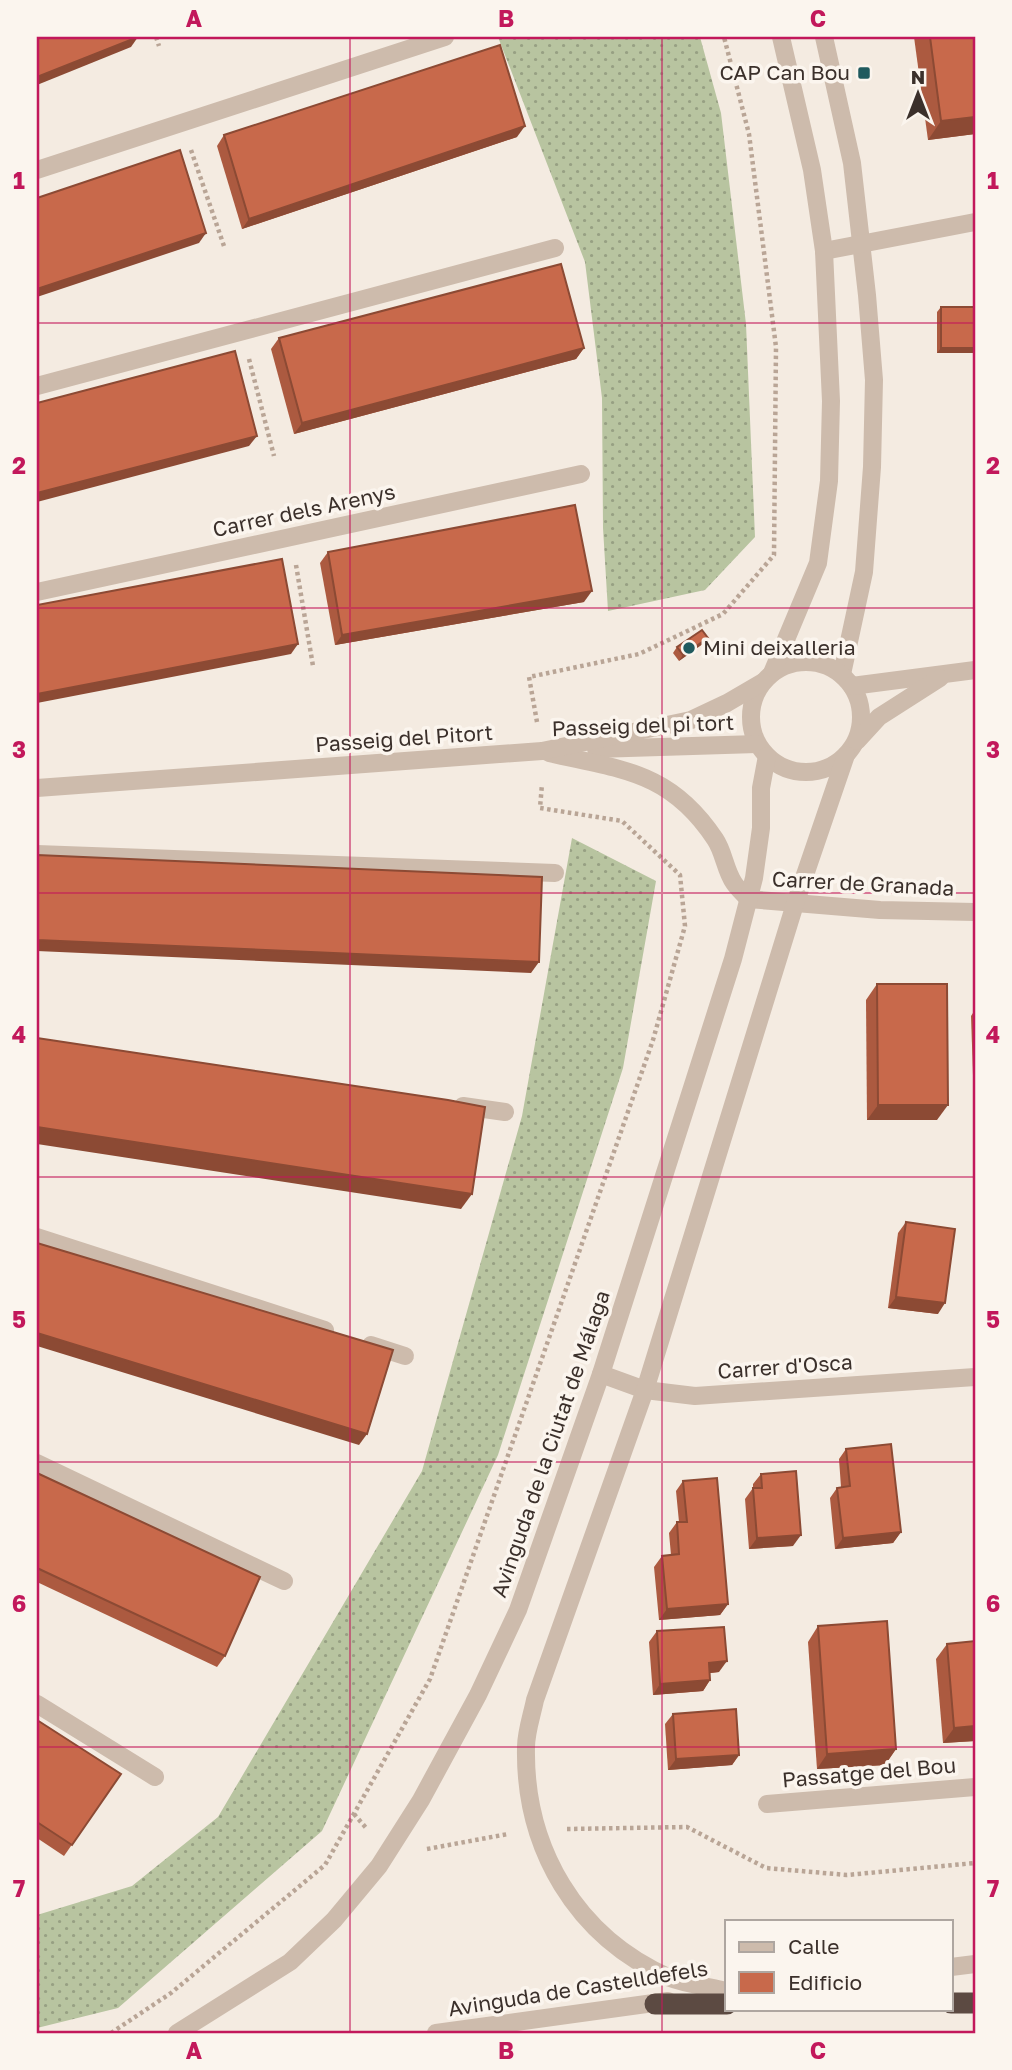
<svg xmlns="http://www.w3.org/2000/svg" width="1012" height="2070" font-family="'Golos Text',sans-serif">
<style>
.grass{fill:url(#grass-dots)}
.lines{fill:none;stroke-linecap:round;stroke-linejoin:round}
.path{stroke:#b9a596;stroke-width:4.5;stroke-dasharray:3.5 3.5;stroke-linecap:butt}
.lane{stroke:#cdbbac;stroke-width:18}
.street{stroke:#cdbbac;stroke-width:18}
.highway{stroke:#5c4a42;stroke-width:21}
.wall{fill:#ac5a40}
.shaded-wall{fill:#8c4a34}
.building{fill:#c8694b;stroke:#8c4a34;stroke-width:2}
.grid{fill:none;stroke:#c2185b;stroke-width:2;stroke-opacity:0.55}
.poi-dot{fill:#1f5a5e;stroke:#fbf5ee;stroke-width:2.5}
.labels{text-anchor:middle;stroke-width:7;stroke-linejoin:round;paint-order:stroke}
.poi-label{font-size:21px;fill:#3b302b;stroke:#fbf5ee;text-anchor:end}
.street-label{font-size:21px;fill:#3b302b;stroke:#fbf5ee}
.neatline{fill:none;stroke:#c2185b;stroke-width:2.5}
.grid-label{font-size:23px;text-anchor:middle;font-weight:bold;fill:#c2185b}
</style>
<defs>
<pattern id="grass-dots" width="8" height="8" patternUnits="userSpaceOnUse" patternTransform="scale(1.75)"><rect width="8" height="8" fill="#b8c4a0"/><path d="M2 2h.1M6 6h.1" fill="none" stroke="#97a083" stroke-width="1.8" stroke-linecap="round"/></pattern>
</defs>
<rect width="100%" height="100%" fill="#f4ebe1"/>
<g class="grass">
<polygon points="498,37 700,37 721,113 746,324 755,537 705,590 608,611 603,528 602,398 585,262"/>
<polygon points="572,838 656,881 623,1068 498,1455 322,1831 118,2008 37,2028 37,1915 132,1886 218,1817 422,1471 522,1116"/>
</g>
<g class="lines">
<g class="path">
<polyline points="156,37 159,46"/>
<polyline points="191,150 225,249"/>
<polyline points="249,359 274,456"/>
<polyline points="296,565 313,666"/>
<polyline points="537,722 529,677 639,654 723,614 774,555 776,347 749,134 724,37"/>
<polyline points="354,1814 367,1829"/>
<polyline points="567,1829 687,1827 766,1868 847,1875 975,1863"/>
<polyline points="427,1849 508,1834"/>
<polyline points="111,2033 171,1993 325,1865 430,1679 653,1040 685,926 680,875 622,821 540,808 542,784"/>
</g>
<g class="lane">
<polyline points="37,170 445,37"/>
<polyline points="37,386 555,248"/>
<polyline points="37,592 581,474"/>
<polyline points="37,854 555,873"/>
<polyline points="463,1106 505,1112"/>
<polyline points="37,1237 325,1330"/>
<polyline points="371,1345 405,1356"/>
<polyline points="37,1463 284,1581"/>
<polyline points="37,1704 155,1777"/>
</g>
<g class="street">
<polyline points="824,37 852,163 867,295 874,380 872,467 864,572 842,674"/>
<polyline points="824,251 975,222"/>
<circle cx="806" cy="717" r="55"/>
<polyline points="772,673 818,563 829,481 831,401 824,251 812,170 781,37"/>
<polyline points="852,686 975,670"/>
<polyline points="857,741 879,717 940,678"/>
<polyline points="596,749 757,744"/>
<path d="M549 753C622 770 670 771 715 839 724 852 725 870 734 883 738 889 744 894 748 899L880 910 975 912"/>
<polyline points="37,788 542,751 691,720 727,703 763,682"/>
<polyline points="601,1374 645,1390 695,1396 975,1377"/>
<polyline points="767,1804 975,1787"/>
<polyline points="951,1967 975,1964"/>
<path d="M722 1990C705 1986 685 1984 670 1978 576 1937 524 1848 526 1747 526 1732 532 1715 535 1700L645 1390 795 904 846 755"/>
<polyline points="177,2033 290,1962 334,1920 379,1866 421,1800 478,1695 518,1610 601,1374 733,959 754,878 761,828 761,788 767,756"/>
<polyline points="436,2033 668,2001"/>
</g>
<g class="highway">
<polyline points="951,2003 975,2003"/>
<polyline points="655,2004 727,2004"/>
</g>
</g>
<g class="wall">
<polygon points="914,37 975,37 975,134 928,140"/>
<polygon points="224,135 517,137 242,229 217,146"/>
<polygon points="941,307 975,353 937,353 937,312"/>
<polygon points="279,338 584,348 576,359 294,434 271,349"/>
<polygon points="328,552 584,602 335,645 320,563"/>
<polygon points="704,643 679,661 673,653 677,647"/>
<polygon points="877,984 937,1120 867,1120 866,1000"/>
<polygon points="975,1010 975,1105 974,1105 971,1016"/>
<polygon points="906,1222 938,1314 888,1308 898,1233"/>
<polygon points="846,1449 901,1532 893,1543 835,1549 830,1498 837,1488 841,1487 839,1459"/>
<polygon points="37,1473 225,1656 217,1667 37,1582"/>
<polygon points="761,1474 793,1546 749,1549 745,1499 753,1488 753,1484"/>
<polygon points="683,1481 728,1604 720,1615 659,1620 654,1567 662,1556 671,1555 669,1533 677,1522 679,1522 676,1491"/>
<polygon points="818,1626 896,1749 885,1765 817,1769 808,1642"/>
<polygon points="657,1631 719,1672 710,1673 710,1680 703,1691 653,1695 649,1642"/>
<polygon points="947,1644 975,1741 943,1743 936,1659"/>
<polygon points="673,1714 739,1755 732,1765 668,1770 665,1724"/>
<polygon points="37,1720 121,1774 64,1856 37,1838"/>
</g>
<g class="shaded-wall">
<polygon points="138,37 131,47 37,85 37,77"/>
<polygon points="975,117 975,134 928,140 941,121"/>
<polygon points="525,126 517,137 242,229 249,219"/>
<polygon points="206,233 199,243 37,297 37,289"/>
<polygon points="584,348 576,359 294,434 302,423"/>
<polygon points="941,348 975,348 975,353 937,353"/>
<polygon points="257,436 249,446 37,502 37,493"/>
<polygon points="592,591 584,602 335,645 342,635"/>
<polygon points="708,638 704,643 679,661 683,655"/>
<polygon points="298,644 291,654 37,703 37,694"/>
<polygon points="37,940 539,962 531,973 37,951"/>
<polygon points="878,1105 948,1105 937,1120 867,1120"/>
<polygon points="37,1127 472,1194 461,1209 37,1144"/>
<polygon points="896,1297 945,1303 938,1314 888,1308"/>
<polygon points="37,1333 367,1434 359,1445 37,1346"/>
<polygon points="901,1532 893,1543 835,1549 843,1538"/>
<polygon points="801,1535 793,1546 749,1549 757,1538"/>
<polygon points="728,1604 720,1615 659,1620 667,1609"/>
<polygon points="727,1661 719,1672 701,1674 709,1663"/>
<polygon points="710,1680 703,1691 653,1695 660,1684"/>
<polygon points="975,1726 975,1741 943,1743 954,1728"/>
<polygon points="896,1749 885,1765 817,1769 827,1754"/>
<polygon points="739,1755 732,1765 668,1770 676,1759"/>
</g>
<g class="building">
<polygon points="37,37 138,37 37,77"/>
<polygon points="930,37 975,37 975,117 941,121"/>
<polygon points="500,45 525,126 249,219 224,135"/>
<polygon points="180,150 206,233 37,289 37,198"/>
<polygon points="561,264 584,348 302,423 279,338"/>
<rect x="941" y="307" width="34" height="41"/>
<polygon points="235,351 257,436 37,493 37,403"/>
<polygon points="575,505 592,591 342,635 328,552"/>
<polygon points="282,559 298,644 37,694 37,605"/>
<polygon points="702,630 708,638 683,655 677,647"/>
<polygon points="37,855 542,877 539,962 37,940"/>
<polygon points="877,984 947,984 948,1105 878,1105"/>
<polygon points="37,1038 448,1100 485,1107 472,1194 37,1127"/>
<polygon points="906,1222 955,1229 945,1303 896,1297"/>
<polygon points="37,1243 393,1350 367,1434 37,1333"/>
<polygon points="891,1444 901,1532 843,1538 837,1488 850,1486 846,1449"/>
<polygon points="796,1471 801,1535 757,1538 753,1488 762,1488 761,1474"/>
<polygon points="37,1473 260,1577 225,1656 37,1568"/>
<polygon points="717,1478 728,1604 667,1609 662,1556 679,1554 677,1522 687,1522 683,1481"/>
<polygon points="887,1621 896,1749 827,1754 818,1626"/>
<polygon points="724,1627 727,1661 709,1663 710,1680 660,1684 657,1631"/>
<polygon points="975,1641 975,1726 954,1728 947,1644"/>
<polygon points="736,1709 739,1755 676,1759 673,1714"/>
<polygon points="37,1720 121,1774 72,1845 37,1822"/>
</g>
<path class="grid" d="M350 37V2033M662 37V2033M37 323H975M37 608H975M37 893H975M37 1177H975M37 1462H975M37 1747H975"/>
<g class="poi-dot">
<rect x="857" y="66" width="14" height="14" rx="3.5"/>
<circle cx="689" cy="648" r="7"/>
</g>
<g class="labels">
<g class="poi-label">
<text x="850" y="80">CAP Can Bou</text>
<text x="703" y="655" text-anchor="start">Mini deixalleria</text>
</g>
<g class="street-label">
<text transform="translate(304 511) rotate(-12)" y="7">Carrer dels Arenys</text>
<text transform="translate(643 726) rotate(-2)" y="7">Passeig del pi tort</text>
<text transform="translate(404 739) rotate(-4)" y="7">Passeig del Pitort</text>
<text transform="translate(863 884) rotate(3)" y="7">Carrer de Granada</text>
<text transform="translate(785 1367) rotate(-4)" y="7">Carrer d'Osca</text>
<text transform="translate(551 1444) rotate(-71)" y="7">Avinguda de la Ciutat de Málaga</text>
<text transform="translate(869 1773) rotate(-5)" y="7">Passatge del Bou</text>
<text transform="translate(578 1989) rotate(-9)" y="7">Avinguda de Castelldefels</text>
</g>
</g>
<rect width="1012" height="2070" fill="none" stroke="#fbf5ee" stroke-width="77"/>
<rect x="725" y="1920" width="228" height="91" fill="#fbf5ee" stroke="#aea6a0" stroke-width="2"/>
<rect x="739" y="1942" width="35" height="10" fill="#cdbbac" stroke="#aea6a0" stroke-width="2"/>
<text x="788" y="1954" font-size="21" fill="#3b302b">Calle</text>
<rect x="739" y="1972" width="35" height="21" fill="#c8694b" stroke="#aea6a0" stroke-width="2"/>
<text x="788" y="1990" font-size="21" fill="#3b302b">Edificio</text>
<g transform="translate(918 94)" stroke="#fbf5ee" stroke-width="5" paint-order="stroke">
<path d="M0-5L12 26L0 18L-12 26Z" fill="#3b302b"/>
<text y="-10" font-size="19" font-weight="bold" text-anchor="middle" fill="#3b302b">N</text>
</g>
<rect x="38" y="38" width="936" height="1994" class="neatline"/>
<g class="grid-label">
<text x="194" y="27">A</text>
<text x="506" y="27">B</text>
<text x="818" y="27">C</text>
<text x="19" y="189">1</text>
<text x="993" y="189">1</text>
<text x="19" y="474">2</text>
<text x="993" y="474">2</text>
<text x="19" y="758">3</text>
<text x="993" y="758">3</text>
<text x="19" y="1043">4</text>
<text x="993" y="1043">4</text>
<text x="19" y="1328">5</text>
<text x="993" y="1328">5</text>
<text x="19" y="1612">6</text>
<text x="993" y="1612">6</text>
<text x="19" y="1897">7</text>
<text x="993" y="1897">7</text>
<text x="194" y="2059">A</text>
<text x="506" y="2059">B</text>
<text x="818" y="2059">C</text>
</g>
</svg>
